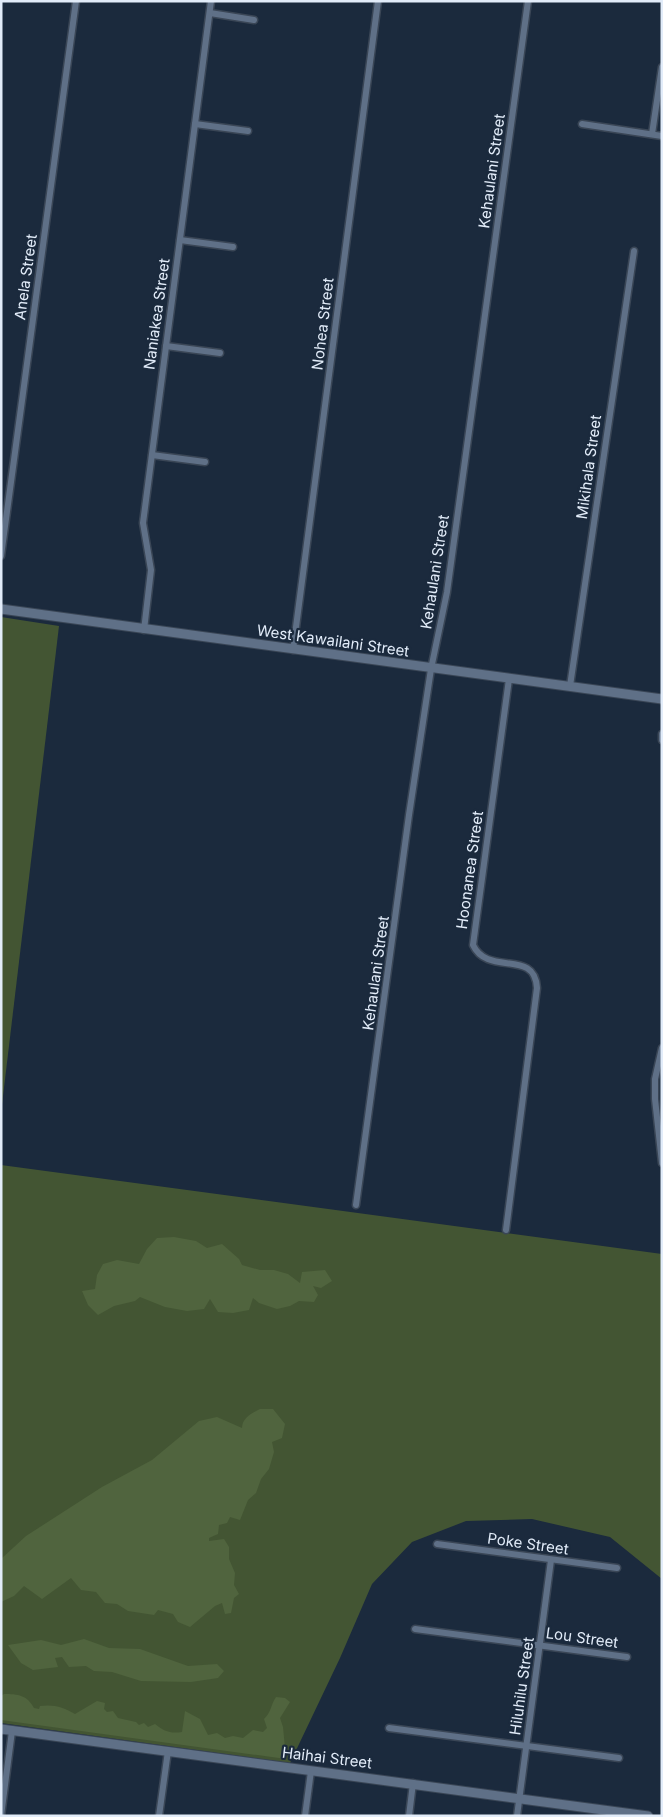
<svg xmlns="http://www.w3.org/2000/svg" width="663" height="1817" font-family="Inter,sans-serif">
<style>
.green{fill:#435533}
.forest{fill:#50643e}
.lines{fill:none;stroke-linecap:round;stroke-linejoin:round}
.street-casing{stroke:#3a4656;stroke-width:9}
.secondary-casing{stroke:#3a4656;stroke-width:11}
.street{stroke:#5f7087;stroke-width:6}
.secondary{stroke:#5f7087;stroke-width:9}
.labels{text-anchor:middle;stroke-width:4.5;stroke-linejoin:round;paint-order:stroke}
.street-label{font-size:15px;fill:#e2ecf9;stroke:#1b2a3d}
</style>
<rect width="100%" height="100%" fill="#1b2a3d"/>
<g class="green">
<polygon points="1,617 59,626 1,1113"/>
<polygon points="1,1165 662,1254 662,1579 610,1537 532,1519 466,1521 412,1542 372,1584 340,1658 290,1763 1,1723"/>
</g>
<g class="forest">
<polygon points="174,1237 196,1241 207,1248 222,1244 239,1259 242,1265 260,1270 274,1270 288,1274 300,1283 302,1272 325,1270 332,1281 321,1288 313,1286 318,1295 314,1302 299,1301 290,1306 277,1309 259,1303 253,1298 249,1310 233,1313 218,1312 210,1299 204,1309 187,1311 165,1307 140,1297 135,1301 114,1306 98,1315 88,1305 82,1291 95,1289 97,1275 103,1264 117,1260 139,1264 147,1249 157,1238"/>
<path d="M260 1409H273L285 1424 282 1438 272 1442 274 1452 269 1469 261 1479 256 1493 248 1500 240 1520 230 1517 227 1523 219 1525 218 1534 209 1538V1541L224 1539 229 1547V1559L235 1573 234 1585 239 1594 234 1598 231 1613 225 1614 222 1603 215 1606 190 1627 178 1622 173 1614 158 1610 154 1615 128 1611 117 1604 105 1603 96 1592 81 1590 71 1578 42 1599 24 1586 14 1596 1 1602V1559L26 1536 102 1487 152 1460 199 1421 217 1417 242 1428C242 1418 252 1413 260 1409Z"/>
<polygon points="84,1639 109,1648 140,1649 188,1666 217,1664 224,1671 218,1678 191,1682 141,1681 112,1672 94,1671 86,1666 69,1667 62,1657 55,1658 58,1667 33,1670 21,1663 8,1645 41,1640 61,1645"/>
<path d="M4 1694C18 1694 27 1695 34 1708L39 1709 40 1706C53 1704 64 1707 75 1714L97 1701 105 1703 104 1709 107 1712 113 1711 118 1718 136 1722 139 1725 144 1723 148 1727 155 1724C164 1731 170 1734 182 1732L185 1711 200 1719 208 1735 217 1733 225 1738 233 1736 243 1738 253 1730 263 1732 267 1728 264 1719C271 1713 271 1704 276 1697L285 1698 290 1702 280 1718 283 1727 286 1759 1 1720V1696Z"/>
</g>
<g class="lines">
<defs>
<g id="street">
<polyline points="210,13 254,20"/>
<polyline points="195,124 248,131"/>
<polyline points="582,124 662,136"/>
<polyline points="652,134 662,67"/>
<polyline points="180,240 233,247"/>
<polyline points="166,346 220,353"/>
<polyline points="152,455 205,462"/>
<polyline points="1,556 76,1"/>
<polyline points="144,630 151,570 143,523 211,1"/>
<polyline points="293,650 378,1"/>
<polyline points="570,686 634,251"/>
<polyline points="662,734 662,740"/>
<polyline points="662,1048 655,1079 655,1099 662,1163"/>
<polyline points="356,1205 409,815 431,669 447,592 528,1"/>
<path d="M506 1230 537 988C535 948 488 977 473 945L509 679"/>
<polyline points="437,1544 617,1568"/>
<polyline points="415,1629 627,1657"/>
<polyline points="389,1728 619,1758"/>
<polyline points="1,1816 12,1731"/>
<polyline points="159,1816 168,1751"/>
<polyline points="305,1816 311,1771"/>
<polyline points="409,1816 413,1783"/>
<polyline points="517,1816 551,1560"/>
</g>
<g id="secondary">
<polyline points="1,609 662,699"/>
<polyline points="1,1729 648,1816"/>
</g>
</defs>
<use href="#street" class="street-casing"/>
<use href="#secondary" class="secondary-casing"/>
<use href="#street" class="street"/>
<use href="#secondary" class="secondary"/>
</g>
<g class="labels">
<g class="street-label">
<text transform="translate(492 171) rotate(-82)" y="5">Kehaulani Street</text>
<text transform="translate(26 277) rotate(-82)" y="5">Anela Street</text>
<text transform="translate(157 314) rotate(-82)" y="5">Naniakea Street</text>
<text transform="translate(323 324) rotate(-83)" y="5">Nohea Street</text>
<text transform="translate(589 467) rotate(-82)" y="5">Mikihala Street</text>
<text transform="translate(435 572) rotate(-81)" y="5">Kehaulani Street</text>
<text transform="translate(333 641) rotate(8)" y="5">West Kawailani Street</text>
<text transform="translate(470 870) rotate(-82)" y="5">Hoonanea Street</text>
<text transform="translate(376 973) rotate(-82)" y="5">Kehaulani Street</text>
<text transform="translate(528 1544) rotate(8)" y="5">Poke Street</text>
<text transform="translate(582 1638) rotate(8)" y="5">Lou Street</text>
<text transform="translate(522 1686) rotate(-82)" y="5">Hiluhilu Street</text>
<text transform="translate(327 1758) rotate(7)" y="5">Haihai Street</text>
</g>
</g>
<rect width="663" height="1817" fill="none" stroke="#e2ecf9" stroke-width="5"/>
</svg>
